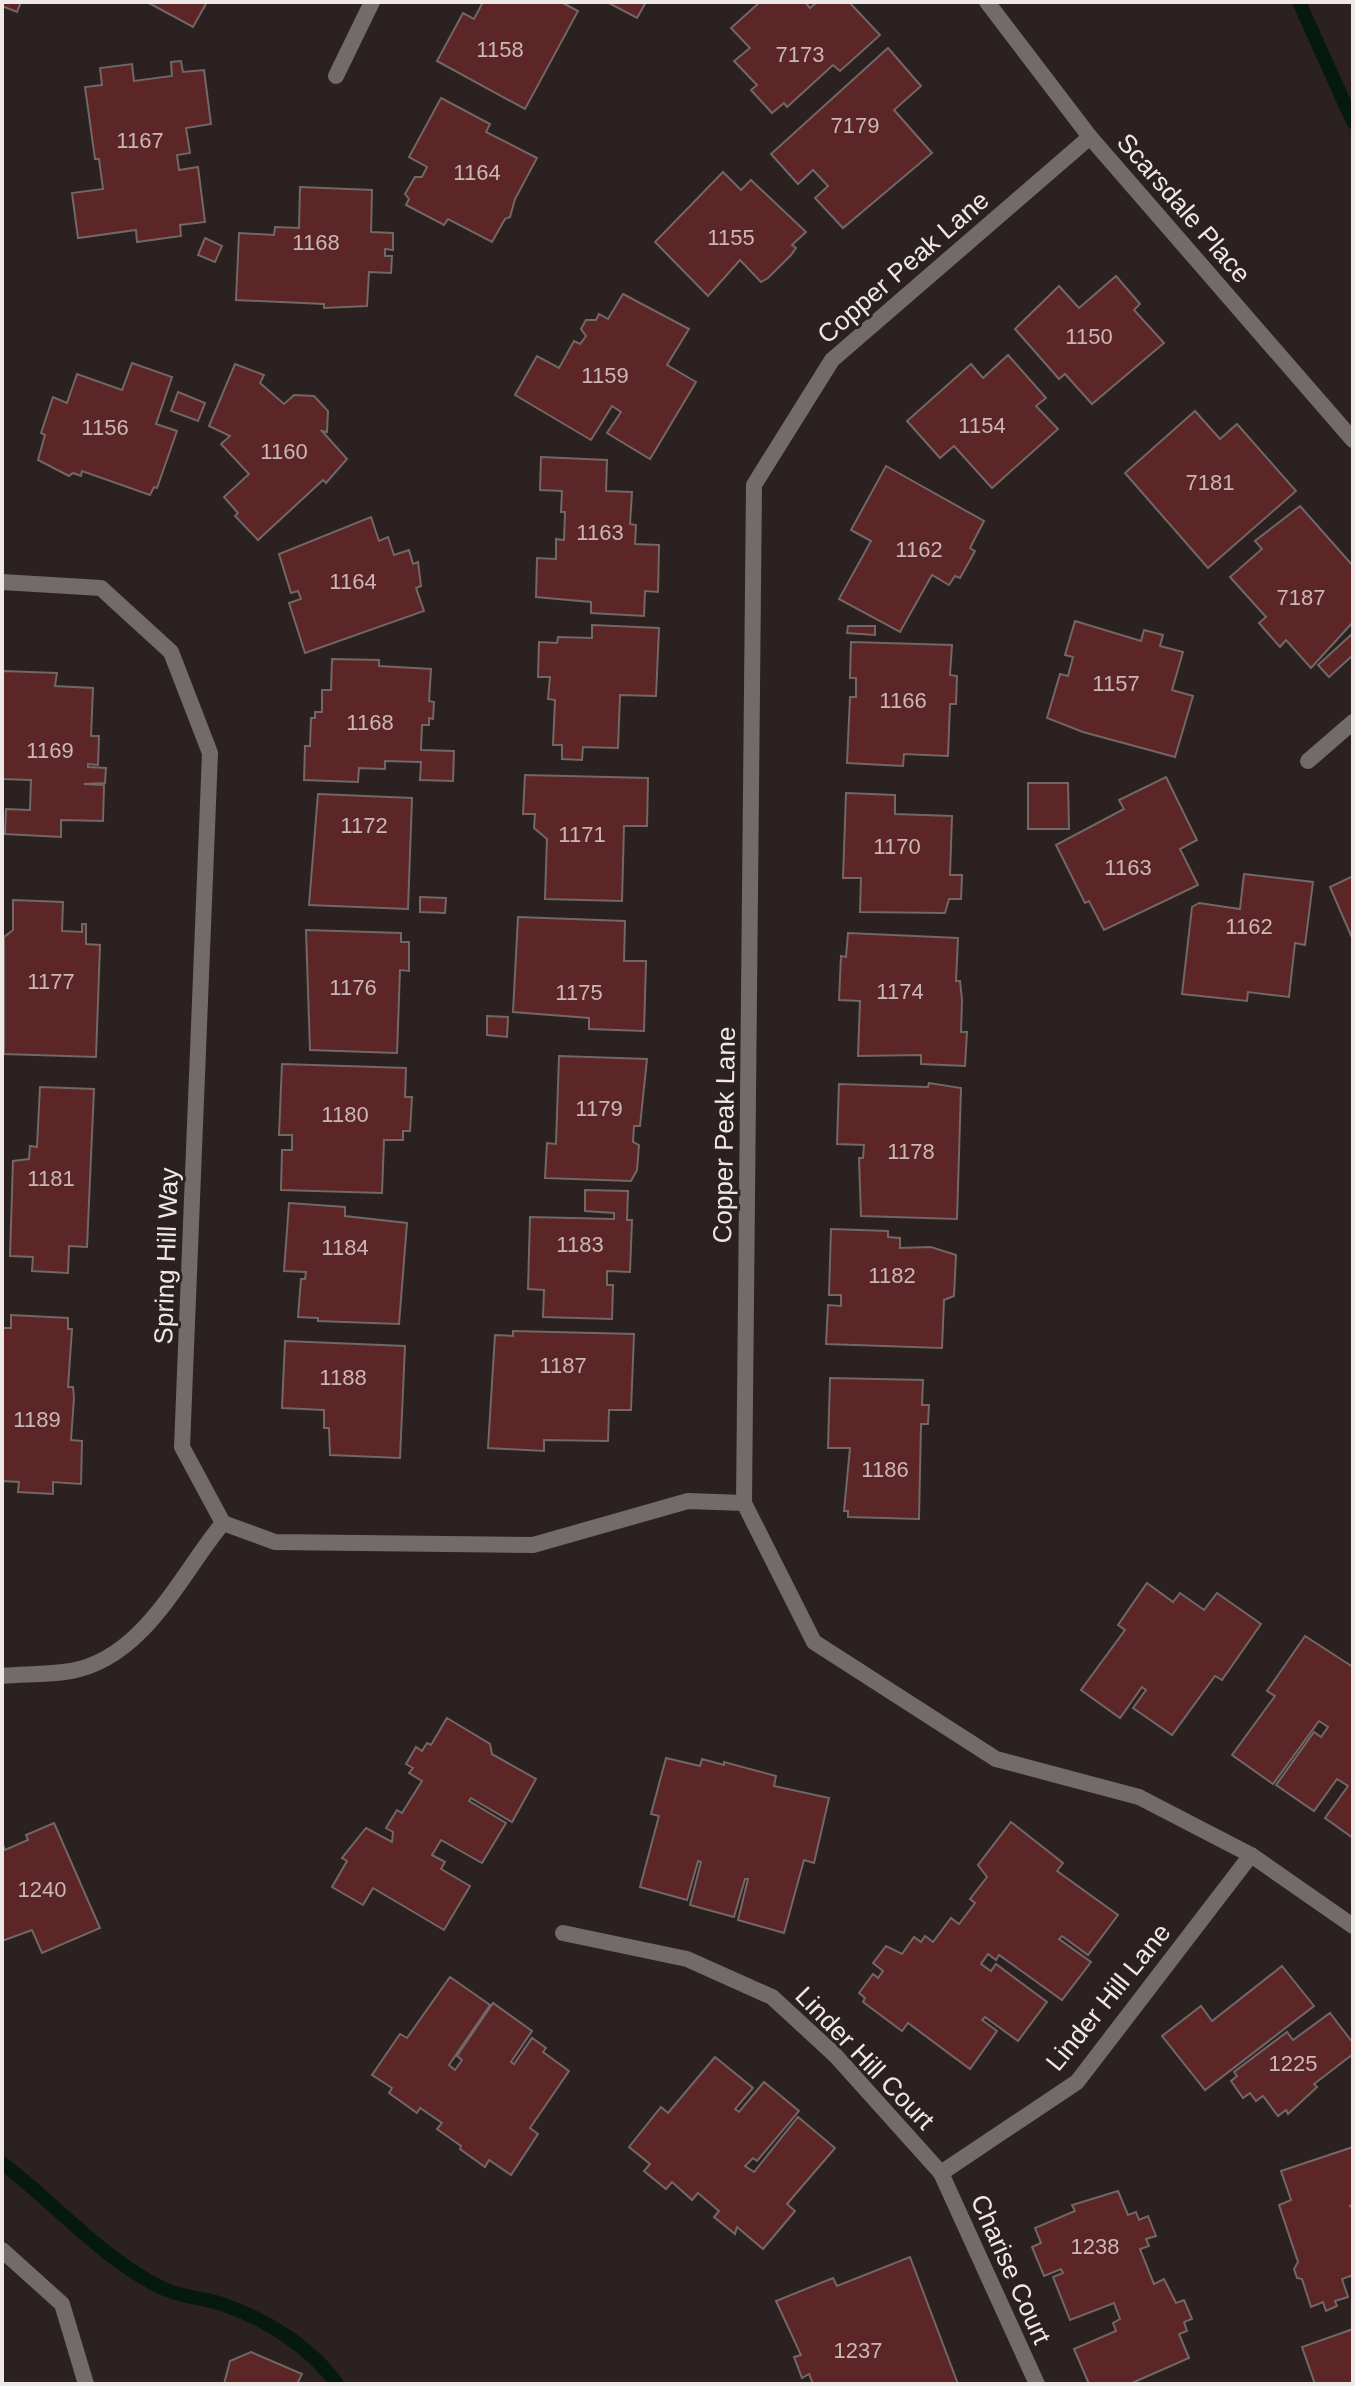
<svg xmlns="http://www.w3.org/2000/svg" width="1355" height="2386" font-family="Arial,sans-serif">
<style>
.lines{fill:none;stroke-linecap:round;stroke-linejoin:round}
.stream{stroke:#051911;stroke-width:14}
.building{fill:#5c2526;stroke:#726666;stroke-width:2}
.minor{stroke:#716b6b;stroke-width:16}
.labels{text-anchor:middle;stroke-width:6;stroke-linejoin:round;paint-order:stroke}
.number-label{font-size:22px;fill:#cab7b7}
.street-label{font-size:26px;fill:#efe8e7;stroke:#2b2121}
</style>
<rect width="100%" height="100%" fill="#2b2121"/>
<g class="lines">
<g class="stream">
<polyline points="1299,2 1353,122"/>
<path d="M2 2163C55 2203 102 2259 162 2288 180 2297 203 2298 222 2304 265 2319 310 2346 337 2384"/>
</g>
</g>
<g class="building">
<polygon points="2,2 21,2 17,12 2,6"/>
<polygon points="147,2 207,2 193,27"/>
<polygon points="483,2 561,2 578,11 525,109 437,61 463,13 474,19"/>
<polygon points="607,2 646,2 637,18"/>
<polygon points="760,2 805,2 810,8 817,2 849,2 880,35 840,71 833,65 787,107 784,103 772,113 751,90 757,85 734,61 750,48 731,28"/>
<polygon points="888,48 921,86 894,110 932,153 843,228 815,198 828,186 813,170 798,184 771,154"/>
<polygon points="181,61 183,72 204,70 211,124 186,128 190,153 177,155 179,170 198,167 205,222 180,225 181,236 137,242 136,230 78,238 72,193 103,189 99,159 95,159 85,87 102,85 100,68 132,64 134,81 172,76 171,62"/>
<polygon points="441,98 490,124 486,132 537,158 515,199 510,217 505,219 492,242 448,219 444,225 406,205 409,199 405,194 415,177 422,177 427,167 409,157"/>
<polygon points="723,172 741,190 751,180 806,232 792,245 796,248 791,255 768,278 761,282 740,260 708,296 655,242"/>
<polygon points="300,187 372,190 371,232 393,233 393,250 385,249 385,256 392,256 391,273 369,272 367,306 324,308 324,304 236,300 239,233 274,235 275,227 299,228"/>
<polygon points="205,238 222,246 215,262 198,255"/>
<polygon points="1116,276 1140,304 1134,310 1164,343 1092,404 1065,374 1059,379 1015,329 1059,286 1079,308"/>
<polygon points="623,294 689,329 667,365 696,382 650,459 607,433 621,412 612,406 591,440 515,395 537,356 559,368 574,341 580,344 586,336 581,329 586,320 596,320 599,314 608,319"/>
<polygon points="1008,355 1046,398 1036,406 1058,429 992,488 954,446 940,458 907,421 971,364 983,378"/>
<polygon points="132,363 172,377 156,424 177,431 157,488 154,487 150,495 82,471 81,476 73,473 69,476 38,460 45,435 41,433 53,397 67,403 77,374 122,390"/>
<polygon points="235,364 264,375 260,383 284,404 294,395 314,396 328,411 327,432 322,431 347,459 326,483 323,480 258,540 235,516 238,513 224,497 249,474 221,444 230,436 209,426"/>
<polygon points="178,392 205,403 198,421 171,411"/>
<polygon points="1195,411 1220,439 1237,424 1296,491 1208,568 1125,473"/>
<polygon points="541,457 607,460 606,491 632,492 630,524 636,525 635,544 659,545 658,592 645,591 644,616 591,613 591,602 536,597 537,558 556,559 556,539 564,540 565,512 561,512 562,491 540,490"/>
<polygon points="886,466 984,521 970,548 975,551 960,578 955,576 949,585 932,575 900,632 839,599 871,541 851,530"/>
<polygon points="1300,506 1353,566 1353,622 1311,668 1286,640 1280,647 1259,623 1266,617 1230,577 1262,549 1255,541"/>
<polygon points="371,517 379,541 388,537 394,555 409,550 413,564 418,562 421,586 416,588 424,611 305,653 289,603 301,599 298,591 291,593 279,554"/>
<polygon points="1075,621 1141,641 1144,630 1163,635 1160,646 1183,652 1172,690 1193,696 1175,757 1083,732 1047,718 1060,674 1068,676 1073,657 1065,655"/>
<polygon points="592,625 659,628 656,696 620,695 618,748 583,747 582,760 562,759 562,745 553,745 555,700 548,699 550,677 538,677 539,642 557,643 558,637 592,638"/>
<polygon points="848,626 875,626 875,635 847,633"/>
<polygon points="1353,633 1353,655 1329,677 1318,665"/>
<polygon points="851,642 952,645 950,675 957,676 956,704 950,704 948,756 904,754 903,766 847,763 850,697 856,697 856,678 850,678"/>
<polygon points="332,659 379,660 379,666 431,669 429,701 434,702 433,719 429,718 429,725 422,725 421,750 454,751 453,781 420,780 421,762 385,761 385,769 359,768 358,782 304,780 305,746 310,746 311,718 315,718 315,712 322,712 322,690 331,690"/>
<polygon points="3,671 57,673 55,686 93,688 91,736 99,736 98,765 88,764 88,767 106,768 105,783 84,784 104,785 103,821 61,820 61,837 5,834 6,809 30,810 31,780 2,779"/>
<polygon points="525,775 648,778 647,826 624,826 622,901 545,899 547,839 534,828 535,814 523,814"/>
<polygon points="1166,777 1197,840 1180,849 1198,885 1104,930 1089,901 1085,903 1056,845 1124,809 1119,800"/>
<polygon points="1028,783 1068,783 1069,829 1028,829"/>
<polygon points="846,793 895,795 895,814 952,816 950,875 962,875 961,899 949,899 945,913 860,912 861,878 843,878"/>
<polygon points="318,794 412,798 408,909 309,905"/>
<polygon points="1244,874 1313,882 1305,945 1295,943 1289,997 1248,992 1247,1001 1182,994 1192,907 1199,903 1240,909"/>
<polygon points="1353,876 1353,940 1330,887"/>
<polygon points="420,897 446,898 445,913 420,912"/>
<polygon points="13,900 63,902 62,931 82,932 82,924 86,924 86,944 100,945 96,1057 4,1054 4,937 13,930"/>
<polygon points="518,917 625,921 624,961 646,961 644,1031 589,1029 589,1018 513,1012"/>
<polygon points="306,930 401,933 401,942 409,942 409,971 400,970 397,1053 310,1050"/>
<polygon points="848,933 958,938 956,981 960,981 962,1000 961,1032 967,1032 965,1066 921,1064 921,1055 858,1056 860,1001 839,1000 841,956 846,957"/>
<polygon points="487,1016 508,1017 507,1037 487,1035"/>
<polygon points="559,1056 647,1059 640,1126 634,1126 633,1142 639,1145 637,1170 631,1181 545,1178 547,1143 556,1144"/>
<polygon points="282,1064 406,1068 405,1097 412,1097 410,1131 403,1131 403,1140 384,1140 382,1193 281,1190 282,1150 292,1150 292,1135 279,1135"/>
<polygon points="929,1083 961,1088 957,1219 861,1216 859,1158 863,1158 864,1145 837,1144 839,1084 928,1087"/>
<polygon points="40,1087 94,1089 87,1247 69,1246 68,1273 32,1271 33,1257 10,1256 13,1161 29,1159 30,1146 37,1147"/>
<polygon points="585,1190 628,1191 627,1220 632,1220 630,1272 607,1271 607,1285 613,1285 612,1319 543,1317 544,1290 528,1289 530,1217 614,1219 614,1213 585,1211"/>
<polygon points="289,1203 345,1207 345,1216 407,1223 399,1324 318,1321 318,1318 298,1317 301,1279 305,1279 306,1272 284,1271"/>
<polygon points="831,1229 888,1231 888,1237 900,1238 900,1248 931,1247 956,1255 954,1296 944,1300 942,1348 826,1344 828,1305 841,1306 841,1295 829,1295"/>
<polygon points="11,1315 68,1318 68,1329 72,1329 68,1387 73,1387 74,1398 71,1440 82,1441 81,1484 53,1482 53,1494 18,1492 19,1482 2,1481 2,1328 11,1328"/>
<polygon points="513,1331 634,1334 631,1410 609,1410 608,1441 544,1440 544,1451 488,1448 495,1335 513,1336"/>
<polygon points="285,1341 405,1346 400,1458 330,1455 329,1428 324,1428 324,1410 282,1408"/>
<polygon points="830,1378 923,1380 922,1405 929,1405 928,1424 921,1424 919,1519 848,1517 848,1511 844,1511 850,1448 828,1448"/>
<polygon points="1147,1583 1173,1602 1180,1593 1204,1610 1217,1593 1261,1624 1222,1680 1215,1676 1172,1735 1133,1708 1146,1690 1142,1687 1120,1718 1081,1690 1125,1630 1118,1625"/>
<polygon points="1305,1636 1353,1667 1353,1838 1325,1818 1348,1786 1337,1779 1314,1811 1276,1785 1314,1732 1321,1737 1328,1727 1319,1721 1273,1784 1232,1755 1275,1696 1267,1691"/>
<polygon points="447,1718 490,1744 492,1754 536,1779 512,1822 471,1798 469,1801 506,1823 482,1863 441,1840 432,1855 445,1862 441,1869 470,1886 444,1930 373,1888 363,1905 332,1887 347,1861 342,1858 366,1828 392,1842 393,1832 386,1828 397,1810 402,1813 422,1781 409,1773 413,1768 406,1764 416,1747 422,1751 427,1743 431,1745"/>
<polygon points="666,1758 700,1766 702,1759 724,1765 724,1762 776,1776 774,1786 829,1798 814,1863 804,1860 784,1933 738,1920 748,1879 745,1879 734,1917 690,1905 701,1862 698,1861 687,1900 640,1887 659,1816 651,1814"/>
<polygon points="1011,1822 1063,1863 1057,1871 1118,1915 1088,1955 1062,1936 1059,1939 1091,1962 1062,2000 999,1955 996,1960 988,1954 981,1964 991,1971 996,1964 1047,2002 1018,2041 985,2017 982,2020 997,2031 970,2069 908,2023 902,2031 863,2002 865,1998 859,1993 873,1974 878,1978 883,1971 873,1963 886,1946 902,1954 914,1937 921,1942 925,1936 933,1942 951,1918 959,1924 975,1903 970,1899 987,1877 978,1865"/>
<polygon points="54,1823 100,1928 42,1953 32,1930 2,1941 2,1843 5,1850 28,1840 26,1835"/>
<polygon points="1282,1966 1314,2006 1205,2090 1162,2036 1201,2006 1212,2021"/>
<polygon points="450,1977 490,2005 449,2065 455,2070 462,2060 457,2056 493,2003 532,2031 511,2062 514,2064 532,2038 546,2048 543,2052 569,2071 530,2128 538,2134 511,2175 489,2160 485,2167 460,2149 461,2146 437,2129 442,2123 420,2108 417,2113 389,2093 392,2088 372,2075 400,2034 407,2038"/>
<polygon points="1330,2013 1353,2043 1353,2054 1314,2084 1317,2087 1288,2114 1286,2110 1278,2116 1263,2096 1256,2101 1250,2093 1243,2098 1231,2081 1237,2076 1234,2072 1287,2032 1293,2040"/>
<polygon points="715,2057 753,2088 735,2109 739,2112 764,2082 799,2111 757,2161 753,2158 745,2166 754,2172 798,2117 835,2148 787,2204 795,2211 763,2249 737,2227 735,2234 714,2217 719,2211 698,2193 692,2200 672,2182 666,2189 644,2171 650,2164 629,2147 661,2107 668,2113"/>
<polygon points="1353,2147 1353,2205 1350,2206 1353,2209 1353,2275 1342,2279 1348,2297 1335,2301 1337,2306 1326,2311 1323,2302 1311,2307 1302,2279 1297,2278 1294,2269 1298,2262 1279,2205 1291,2200 1281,2171"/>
<polygon points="1118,2191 1128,2215 1136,2212 1139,2220 1148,2216 1156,2236 1146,2239 1149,2246 1140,2249 1154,2284 1164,2279 1176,2303 1184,2300 1192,2319 1184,2322 1187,2331 1179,2334 1189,2358 1132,2383 1089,2384 1074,2349 1116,2331 1113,2323 1120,2319 1114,2303 1070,2320 1053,2277 1063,2273 1061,2269 1044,2276 1032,2247 1041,2243 1035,2228 1075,2211 1072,2205"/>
<polygon points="910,2257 958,2384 813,2384 809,2374 802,2378 794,2357 801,2355 776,2301 833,2278 837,2286"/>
<polygon points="1353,2329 1353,2384 1315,2384 1302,2347"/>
<polygon points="251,2352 302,2374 297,2384 224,2384 230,2361"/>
</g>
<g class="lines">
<g class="minor">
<polyline points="987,2 1090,137 1353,440"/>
<polyline points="336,76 372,2"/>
<polyline points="1090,137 832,360 754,485 744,1503 814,1642 996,1759 1139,1797 1251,1855 1353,1926"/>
<polyline points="2,582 101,588 171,652 210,753 182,1447 223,1523 275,1542 533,1545 688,1501 744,1503"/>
<polyline points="1308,761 1353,722"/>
<path d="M2 1676C25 1674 48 1675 71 1671 144 1658 180 1575 223 1523"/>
<polyline points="563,1933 687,1959 772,1997 835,2055 941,2173 1037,2384"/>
<polyline points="941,2173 1077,2082 1251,1855"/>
<polyline points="2,2250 62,2304 86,2384"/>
</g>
</g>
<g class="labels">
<g class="number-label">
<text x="500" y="57">1158</text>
<text x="800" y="62">7173</text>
<text x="855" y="133">7179</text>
<text x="140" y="148">1167</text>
<text x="477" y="180">1164</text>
<text x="731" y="245">1155</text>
<text x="316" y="250">1168</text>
<text x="1089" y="344">1150</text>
<text x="605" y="383">1159</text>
<text x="982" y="433">1154</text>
<text x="105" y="435">1156</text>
<text x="284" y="459">1160</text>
<text x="1210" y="490">7181</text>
<text x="600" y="540">1163</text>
<text x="919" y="557">1162</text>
<text x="353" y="589">1164</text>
<text x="1301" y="605">7187</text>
<text x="1116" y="691">1157</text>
<text x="903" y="708">1166</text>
<text x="370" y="730">1168</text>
<text x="50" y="758">1169</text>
<text x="364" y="833">1172</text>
<text x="582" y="842">1171</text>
<text x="897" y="854">1170</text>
<text x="1128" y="875">1163</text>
<text x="1249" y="934">1162</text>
<text x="51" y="989">1177</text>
<text x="353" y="995">1176</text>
<text x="900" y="999">1174</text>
<text x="579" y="1000">1175</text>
<text x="599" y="1116">1179</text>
<text x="345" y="1122">1180</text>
<text x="911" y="1159">1178</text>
<text x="51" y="1186">1181</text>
<text x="580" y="1252">1183</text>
<text x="345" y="1255">1184</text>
<text x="892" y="1283">1182</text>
<text x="563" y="1373">1187</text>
<text x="343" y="1385">1188</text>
<text x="37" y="1427">1189</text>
<text x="885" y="1477">1186</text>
<text x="42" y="1897">1240</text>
<text x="1293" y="2071">1225</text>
<text x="1095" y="2254">1238</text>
<text x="858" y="2358">1237</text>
</g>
<g class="street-label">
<text transform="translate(1184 208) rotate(49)" y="9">Scarsdale Place</text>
<text transform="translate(903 267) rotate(-41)" y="9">Copper Peak Lane</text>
<text transform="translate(724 1135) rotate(-89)" y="9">Copper Peak Lane</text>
<text transform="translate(166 1256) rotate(-88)" y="9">Spring Hill Way</text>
<text transform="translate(1108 1997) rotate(-51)" y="9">Linder Hill Lane</text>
<text transform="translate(865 2058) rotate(46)" y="9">Linder Hill Court</text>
<text transform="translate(1011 2269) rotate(66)" y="9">Charise Court</text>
</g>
</g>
<rect width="1355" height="2386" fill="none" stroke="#efe8e7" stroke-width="8"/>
</svg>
